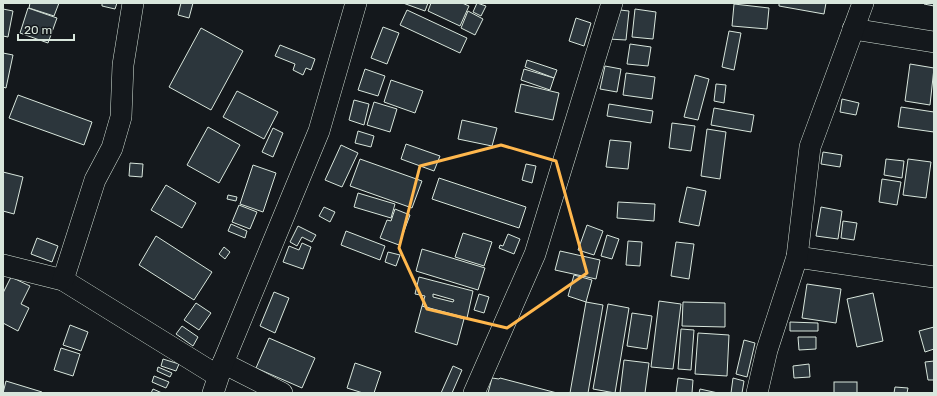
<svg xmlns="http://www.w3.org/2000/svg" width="937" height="396" font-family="Rubik,sans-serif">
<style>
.building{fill:#2c363c;stroke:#d8e6dc;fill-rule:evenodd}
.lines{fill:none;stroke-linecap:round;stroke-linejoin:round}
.minor-casing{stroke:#d8e6dc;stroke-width:22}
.minor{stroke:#14181c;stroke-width:21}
.marked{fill:none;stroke:#ffb74d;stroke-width:3;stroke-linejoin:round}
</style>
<rect width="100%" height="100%" fill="#14181c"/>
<g class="building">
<polygon points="30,3 59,3 54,16 29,8"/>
<polygon points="102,3 117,3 115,9 102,6"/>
<polygon points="181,3 193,3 189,18 178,15"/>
<polygon points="403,3 428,3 425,11"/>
<polygon points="431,3 462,3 469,6 460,26 428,11"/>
<polygon points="477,3 486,6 481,16 473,12"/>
<polygon points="779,3 826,3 824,14 779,6"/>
<polygon points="924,3 934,3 934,6 924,4"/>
<polygon points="734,4 769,8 767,29 732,26"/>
<polygon points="28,8 57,18 48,43 20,33"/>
<polygon points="3,9 13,11 8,37 3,36"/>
<polygon points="611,9 629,11 626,40 608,39"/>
<polygon points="635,9 656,12 653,39 632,37"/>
<polygon points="407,10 467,38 460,53 400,25"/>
<polygon points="468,11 483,19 475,35 461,28"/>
<polygon points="576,18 591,23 584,46 569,41"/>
<polygon points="383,27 399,33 387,64 371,58"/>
<polygon points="201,28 243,51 211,110 169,87"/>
<polygon points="729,31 741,33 734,70 722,67"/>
<polygon points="630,44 651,47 648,66 627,64"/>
<polygon points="280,45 315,59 311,70 306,68 303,75 293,70 295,64 275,56"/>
<polygon points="3,53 13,55 6,88 3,87"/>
<polygon points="527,60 557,70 554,78 525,67"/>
<polygon points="910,64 934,68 930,105 905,101"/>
<polygon points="605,66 621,69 617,92 600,89"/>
<polygon points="365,69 385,76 378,96 358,90"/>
<polygon points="524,69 554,78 550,90 521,80"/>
<polygon points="626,73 655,77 652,99 623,95"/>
<polygon points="695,75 709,79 698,120 684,117"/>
<polygon points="391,80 423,91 415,113 384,102"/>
<polygon points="521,84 559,93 553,120 515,112"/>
<polygon points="716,84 726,85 724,103 714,101"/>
<polygon points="237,91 278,112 264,139 223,117"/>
<polygon points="18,95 92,122 84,145 9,118"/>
<polygon points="842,99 859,103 856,115 840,112"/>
<polygon points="354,100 369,104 364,125 349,120"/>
<polygon points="374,102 397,109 390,132 367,125"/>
<polygon points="609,104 653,111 651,123 607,116"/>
<polygon points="901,107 934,112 934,132 898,127"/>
<polygon points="714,108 754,115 751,132 711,125"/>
<polygon points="462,120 497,128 492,146 458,139"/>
<polygon points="672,123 695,126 691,151 669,148"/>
<polygon points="208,127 240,145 219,183 187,165"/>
<polygon points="273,128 283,133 273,157 262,152"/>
<polygon points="707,129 726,132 720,179 701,176"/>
<polygon points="358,131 374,136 371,147 355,143"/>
<polygon points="610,140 631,142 628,169 606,167"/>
<polygon points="406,144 440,156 434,171 401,159"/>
<polygon points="341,145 358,153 342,187 325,180"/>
<polygon points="823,152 842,155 840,167 821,164"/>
<polygon points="360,159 422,181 412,208 350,186"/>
<polygon points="886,159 904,161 902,178 884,175"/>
<polygon points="908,159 931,162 926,198 903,195"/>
<polygon points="130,163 143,164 142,177 129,176"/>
<polygon points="526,164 536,166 532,183 522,180"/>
<polygon points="253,165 276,173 263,212 240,204"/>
<polygon points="3,172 23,177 14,214 3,211"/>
<polygon points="439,178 526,207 519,228 432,199"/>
<polygon points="882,179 901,182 897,205 879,202"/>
<polygon points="166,185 196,203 182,228 151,210"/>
<polygon points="687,187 706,191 699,226 679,222"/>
<polygon points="358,193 395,204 391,218 354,207"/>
<polygon points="228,195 237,197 236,201 227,199"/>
<polygon points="618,202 655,204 654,221 617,218"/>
<polygon points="239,205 257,212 250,229 232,222"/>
<polygon points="324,207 335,212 330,222 319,216"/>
<polygon points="821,207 842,211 838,239 816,236"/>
<polygon points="395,209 410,215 399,245 380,238 387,220 391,221"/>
<polygon points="843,221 857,223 854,240 841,238"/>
<polygon points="231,224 247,231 245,238 228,231"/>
<polygon points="587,225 603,231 594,255 578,250"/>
<polygon points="298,226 316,235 312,242 302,237 297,246 290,242"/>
<polygon points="346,231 385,246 380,260 341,245"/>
<polygon points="463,233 492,242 484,266 455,257"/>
<polygon points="508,234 520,239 514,254 499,248 500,245 503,246"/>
<polygon points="607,235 619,239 612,259 601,256"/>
<polygon points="156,236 212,272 194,300 139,265"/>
<polygon points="37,238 58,246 52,262 31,254"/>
<polygon points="628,241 642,242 640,266 626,265"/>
<polygon points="676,242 694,244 689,279 671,276"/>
<polygon points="302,243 311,247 303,269 283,262 289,246 299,250"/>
<polygon points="224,247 230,252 225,259 219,254"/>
<polygon points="422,249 485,268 478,290 416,271"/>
<polygon points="560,251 600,260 596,279 555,270"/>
<polygon points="388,252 400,255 396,266 385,262"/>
<polygon points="574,275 592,280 586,302 568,296"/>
<polygon points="11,277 30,286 21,304 29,308 18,331 3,323 3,293"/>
<path d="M419 277 473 291 467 318 422 306 425 296 415 294ZM433 294 454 300 453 302 433 297Z"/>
<polygon points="807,284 841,289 836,323 802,318"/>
<polygon points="274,292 289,298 275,333 260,326"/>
<polygon points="873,293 883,341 857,347 847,299"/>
<polygon points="479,294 489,297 484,313 474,310"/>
<polygon points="659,301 681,304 673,369 651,367"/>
<polygon points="586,302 603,305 588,393 570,393"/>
<polygon points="683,302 725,303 725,327 682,326"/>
<polygon points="196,303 211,313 199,330 184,320"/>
<polygon points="608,304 629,308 615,393 593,389"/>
<polygon points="422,306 464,319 457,345 415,332"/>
<polygon points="632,313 652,316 647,349 627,346"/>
<polygon points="790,322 818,323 818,331 790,331"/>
<polygon points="70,325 88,332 81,351 63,345"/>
<polygon points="182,326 198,337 193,346 176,334"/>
<polygon points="934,327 934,349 925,352 919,331"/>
<polygon points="681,329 694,330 691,370 678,369"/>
<polygon points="698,333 729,335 727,376 695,374"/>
<polygon points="798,337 816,337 816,349 799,350"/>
<polygon points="269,338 315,358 302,388 256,368"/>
<polygon points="744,340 755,343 747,377 736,374"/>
<polygon points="61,348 80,354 73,376 54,370"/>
<polygon points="163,359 179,364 176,371 161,366"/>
<polygon points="624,360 649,363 645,393 620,393"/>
<polygon points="934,361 934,380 928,380 925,362"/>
<polygon points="355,363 381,372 374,393 363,393 347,388"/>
<polygon points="809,364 810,377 794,378 793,366"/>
<polygon points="453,366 462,370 452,393 441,393"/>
<polygon points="158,367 172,373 170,377 157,371"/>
<polygon points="154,376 169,382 166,388 152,382"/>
<polygon points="492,378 499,379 500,378 557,393 488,393"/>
<polygon points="678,378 693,380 692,393 676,393"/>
<polygon points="733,378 744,381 742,393 731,393"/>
<polygon points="6,381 42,392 42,393 3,393"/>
<rect x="834" y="382" width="23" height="11"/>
<polygon points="895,387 908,388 907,393 894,393"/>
<polygon points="153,389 162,393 151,393"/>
<polygon points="700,389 718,393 699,393"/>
</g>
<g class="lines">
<defs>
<g id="minor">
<polyline points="853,29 934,42"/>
<polyline points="797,257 934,277"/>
<polyline points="3,265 63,280 218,376"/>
<polyline points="63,280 95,180 112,148 121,117 123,65 133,3"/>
<polyline points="223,363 282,393"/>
<polyline points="213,393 223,363 319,131 356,3"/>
<polyline points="474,393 535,254 612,3"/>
<polyline points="757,393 767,350 797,257 810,147 863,3"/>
</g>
</defs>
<use href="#minor" class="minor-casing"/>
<use href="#minor" class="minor"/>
</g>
<path class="marked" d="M501 145 556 161 587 273 507 328 427 309 399 248 420 166Z"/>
<rect width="937" height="396" fill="none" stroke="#d8e6dc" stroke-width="8"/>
<path d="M18 34v6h56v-6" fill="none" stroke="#d8e6dc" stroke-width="2"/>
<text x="24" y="34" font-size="12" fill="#d8e6dc" stroke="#14181c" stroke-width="3" paint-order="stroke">20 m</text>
</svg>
